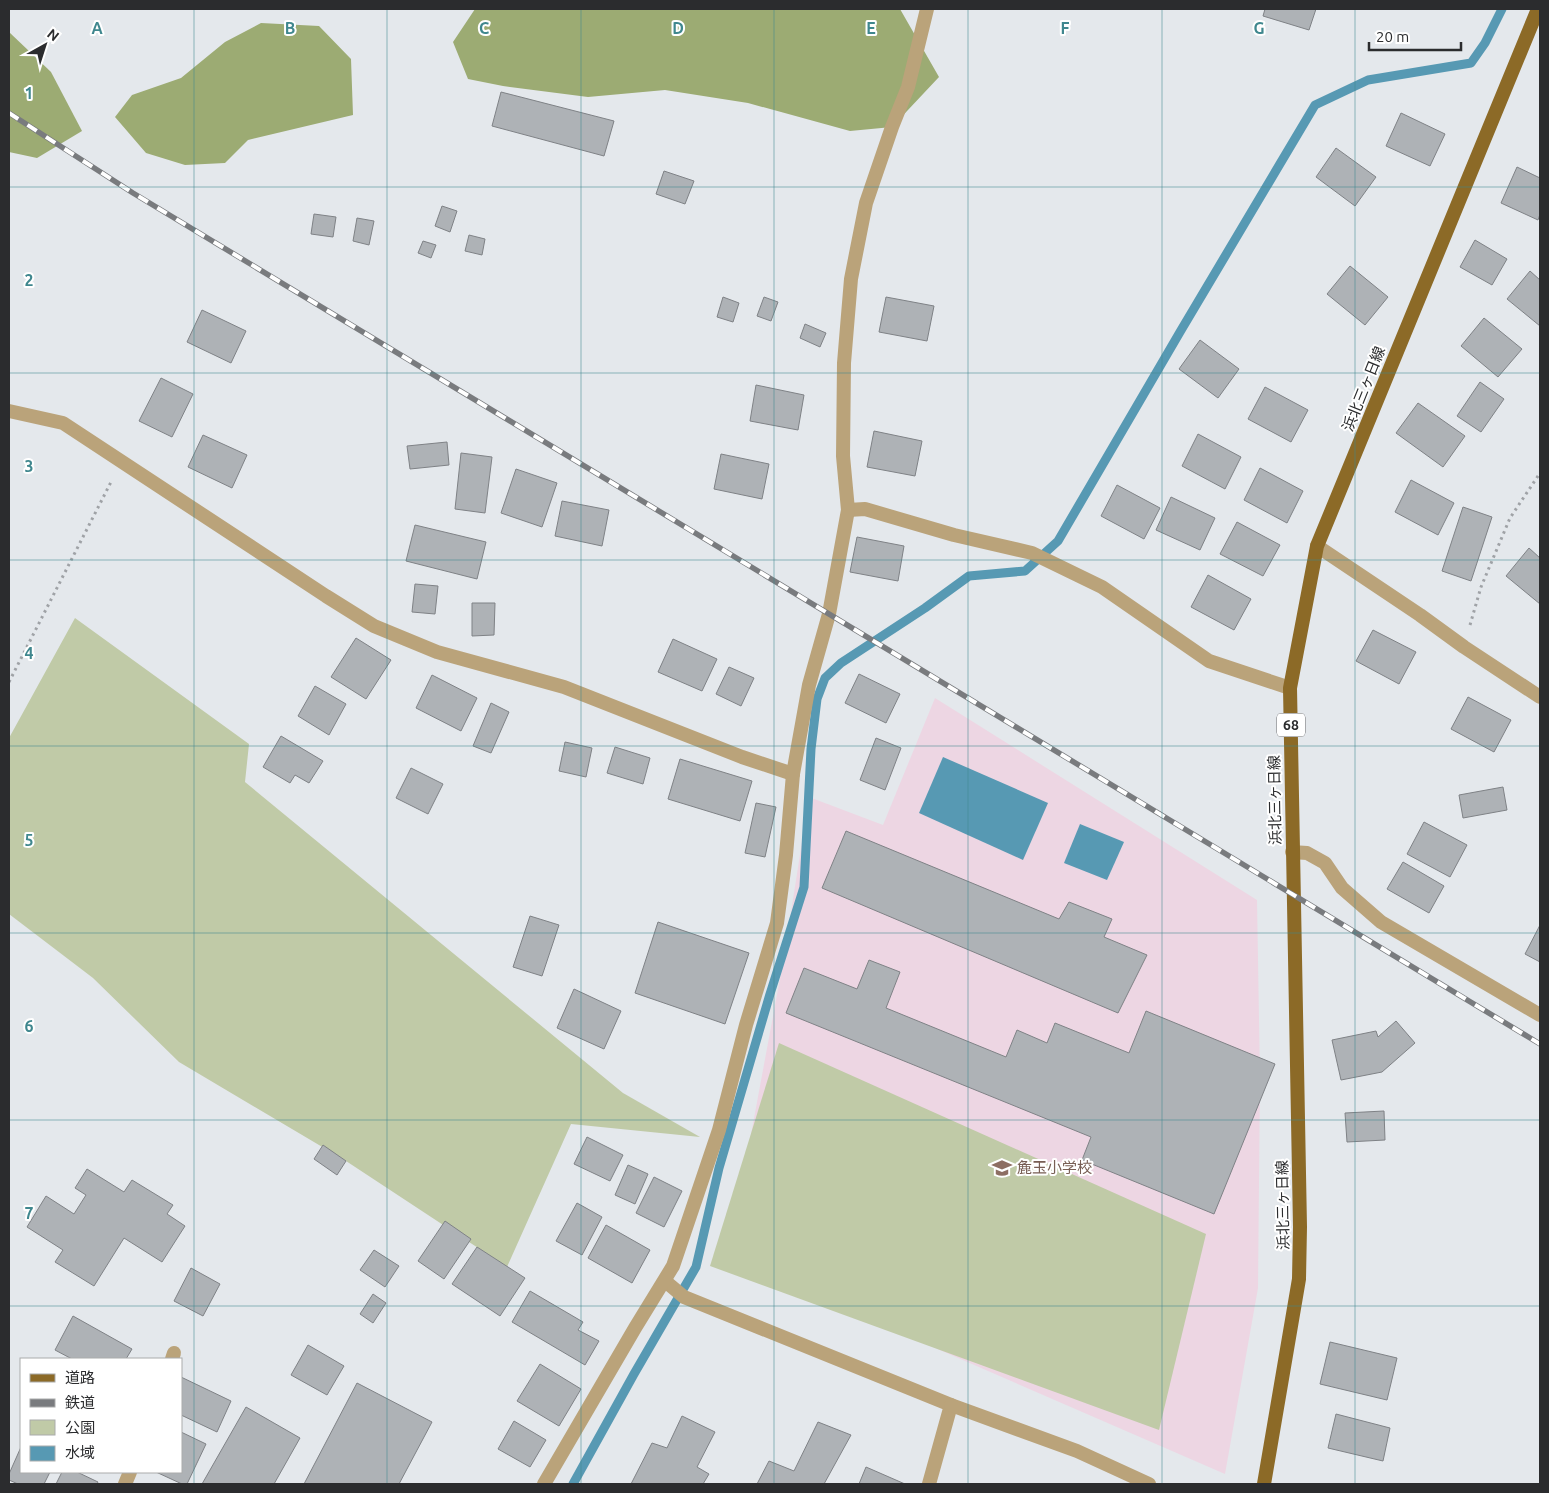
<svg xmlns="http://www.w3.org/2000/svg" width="1549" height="1493" font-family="Ubuntu,'Noto Sans JP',sans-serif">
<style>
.education{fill:#edd6e3}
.green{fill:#c0caa7}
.forest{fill:#9cab73}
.water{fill:#5799b3}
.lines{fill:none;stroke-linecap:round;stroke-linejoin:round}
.stream{stroke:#5799b3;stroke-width:9}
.building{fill:#aeb2b6;stroke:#7f8286}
.path{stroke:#9fa2a6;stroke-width:3;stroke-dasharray:2.5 4;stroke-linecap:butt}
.minor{stroke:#baa37a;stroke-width:14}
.primary{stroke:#8c6a27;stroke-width:14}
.rail-casing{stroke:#797b7e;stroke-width:5.5}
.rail{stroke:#fff;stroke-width:4;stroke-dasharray:11;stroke-linecap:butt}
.grid{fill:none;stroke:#3f878e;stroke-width:1;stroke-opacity:0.55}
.labels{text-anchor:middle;stroke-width:4;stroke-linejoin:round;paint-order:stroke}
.shield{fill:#fff;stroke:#6b6b6d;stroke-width:1}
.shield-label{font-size:14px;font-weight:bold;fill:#2b2c2e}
.street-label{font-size:15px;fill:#2b2c2e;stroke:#fff}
.education-label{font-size:15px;fill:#785e54;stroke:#fff;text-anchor:start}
.grid-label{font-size:16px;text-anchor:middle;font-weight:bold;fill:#3f878e;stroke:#fff;stroke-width:4;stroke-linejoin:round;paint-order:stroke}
</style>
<rect width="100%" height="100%" fill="#e4e8ec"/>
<polygon class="education" points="935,698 1257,900 1260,1078 1258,1288 1225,1474 728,1258 784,957 809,797 883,825"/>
<g class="green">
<polygon points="75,618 249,744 245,782 623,1093 700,1137 571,1124 507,1267 346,1161 179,1062 93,978 9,914 9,738"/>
<polygon points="779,1043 1206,1234 1159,1430 710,1266"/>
</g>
<g class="forest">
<polygon points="475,9 900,9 939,77 892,127 850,131 748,103 665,90 588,97 503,86 468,79 453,42"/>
<polygon points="261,23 319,26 351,59 353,115 248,140 225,163 185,165 146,153 115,117 132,95 181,78 225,42"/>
<polygon points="9,32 51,72 82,131 37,158 9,152"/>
</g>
<g class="water">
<polygon points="943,757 1048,803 1023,860 919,813"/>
<polygon points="1080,824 1124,842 1107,880 1064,863"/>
</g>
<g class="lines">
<polyline class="stream" points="573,1484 634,1374 696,1267 719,1168 770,994 804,887 811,749 817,699 825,678 841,663 925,608 969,576 1025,571 1058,541 1180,332 1315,105 1368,80 1471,63 1485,43 1502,9"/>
</g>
<g class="building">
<polygon points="1265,9 1316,9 1309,30 1263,16"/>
<polygon points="501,92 614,121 604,156 492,126"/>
<polygon points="1401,113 1445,134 1430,166 1386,146"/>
<polygon points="1336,148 1376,177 1355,206 1316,177"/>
<polygon points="1517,167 1540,178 1540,214 1538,220 1501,203"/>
<polygon points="664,171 694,181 685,204 656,194"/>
<polygon points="442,206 457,211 450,232 435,226"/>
<polygon points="314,214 336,217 333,237 311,234"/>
<polygon points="357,218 374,221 369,245 353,241"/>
<polygon points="469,235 485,239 482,255 465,251"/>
<polygon points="1475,240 1507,259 1492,285 1460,267"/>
<polygon points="423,241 436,245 431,258 418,253"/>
<polygon points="1350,266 1388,297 1365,325 1327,294"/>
<polygon points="1530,271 1540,280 1540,326 1507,299"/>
<polygon points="723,297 739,303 733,322 717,317"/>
<polygon points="764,297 778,302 771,321 757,316"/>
<polygon points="886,297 934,306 927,341 879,332"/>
<polygon points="202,310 246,331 231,363 187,342"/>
<polygon points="1484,318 1522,349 1498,377 1461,346"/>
<polygon points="805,324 826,333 820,347 800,338"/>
<polygon points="1200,340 1239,369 1218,398 1179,369"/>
<polygon points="161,378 193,394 172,437 139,421"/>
<polygon points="1480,382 1504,399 1481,432 1457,416"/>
<polygon points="756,385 804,395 798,430 750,421"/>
<polygon points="1265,387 1308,410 1291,442 1248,419"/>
<polygon points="1418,403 1465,436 1443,467 1396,433"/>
<polygon points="874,431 922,441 915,476 867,467"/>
<polygon points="1198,434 1241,457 1225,489 1182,466"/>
<polygon points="203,435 247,455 232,488 188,467"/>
<polygon points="447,442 449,465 410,469 407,446"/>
<polygon points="461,453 492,457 485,513 455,509"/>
<polygon points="721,454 769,464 762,499 714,489"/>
<polygon points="1260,468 1303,491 1287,523 1244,500"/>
<polygon points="516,469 557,483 542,527 501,513"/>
<polygon points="1411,480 1454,503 1438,535 1395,512"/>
<polygon points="1117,485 1160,508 1144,539 1101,516"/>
<polygon points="1171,497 1215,518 1200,550 1156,530"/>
<polygon points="562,501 609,510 602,546 555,536"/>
<polygon points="1463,507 1492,517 1471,581 1442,571"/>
<polygon points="1237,522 1280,545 1263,576 1220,554"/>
<polygon points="415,525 486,542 477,579 406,561"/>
<polygon points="857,537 904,546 898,581 850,572"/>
<polygon points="1529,548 1540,558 1540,604 1506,576"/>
<polygon points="1208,575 1251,599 1234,630 1191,607"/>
<polygon points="415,584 438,586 435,614 412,612"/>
<polygon points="472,603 495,603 494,635 472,636"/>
<polygon points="1373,630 1416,652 1399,684 1356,661"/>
<polygon points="356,638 391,660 366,699 331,677"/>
<polygon points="673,639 717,659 702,691 658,672"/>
<polygon points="729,667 754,678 741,706 716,694"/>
<polygon points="859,674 900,694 886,723 845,703"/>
<polygon points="432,675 477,698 461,731 416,708"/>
<polygon points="315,686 346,704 329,735 298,716"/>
<polygon points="1468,697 1511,720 1494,752 1451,729"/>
<polygon points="491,703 509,712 491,753 473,746"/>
<polygon points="281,736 323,761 309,783 295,775 290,783 263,767"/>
<polygon points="876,738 901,748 885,790 860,780"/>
<polygon points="565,742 592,748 586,777 559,771"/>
<polygon points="615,747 650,758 643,784 607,773"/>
<polygon points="680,759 752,781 740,821 668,799"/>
<polygon points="411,768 443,784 428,814 396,798"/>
<polygon points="1503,787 1507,810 1463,818 1459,795"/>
<polygon points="756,803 776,807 765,857 745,853"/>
<polygon points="1424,822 1467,845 1450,877 1407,854"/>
<polygon points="846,831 1059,919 1069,902 1112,919 1104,937 1147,955 1118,1013 822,888"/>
<polygon points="1403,862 1444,886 1429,913 1387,889"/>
<polygon points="530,916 559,925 542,976 513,967"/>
<polygon points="658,922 749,953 725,1024 635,993"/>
<polygon points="1540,925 1540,962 1525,954"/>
<polygon points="869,960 900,972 886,1008 1006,1057 1017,1030 1047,1043 1055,1023 1129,1053 1146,1011 1275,1064 1214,1214 1082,1160 1091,1137 786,1013 804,968 857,989"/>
<polygon points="574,989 621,1011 604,1049 557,1028"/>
<polygon points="1396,1021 1415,1043 1382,1072 1341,1080 1332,1040 1376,1031 1378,1037"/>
<polygon points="1384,1111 1385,1140 1347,1142 1345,1113"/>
<polygon points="587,1137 623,1155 610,1181 574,1164"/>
<polygon points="323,1145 346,1161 337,1175 314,1159"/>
<polygon points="628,1165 648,1174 635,1204 615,1195"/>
<polygon points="87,1169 124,1192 132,1180 173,1205 167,1214 185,1226 162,1262 124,1238 94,1286 55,1262 63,1250 27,1227 46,1196 74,1214 86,1195 75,1188"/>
<polygon points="654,1177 682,1191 664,1227 636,1213"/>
<polygon points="577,1203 602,1217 582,1255 556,1241"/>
<polygon points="445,1221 471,1239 444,1279 418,1261"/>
<polygon points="606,1225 650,1250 632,1283 588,1258"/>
<polygon points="477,1247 525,1278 500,1316 452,1284"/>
<polygon points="374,1250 399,1266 385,1287 360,1270"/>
<polygon points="191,1268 220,1284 203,1316 174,1301"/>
<polygon points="530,1291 583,1322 578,1330 599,1341 585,1365 512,1322"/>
<polygon points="373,1294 386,1303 373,1323 360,1314"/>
<polygon points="73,1316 132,1349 126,1359 72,1359 55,1350"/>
<polygon points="1330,1342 1397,1358 1387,1400 1320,1384"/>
<polygon points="308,1345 344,1366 327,1395 291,1375"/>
<polygon points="540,1364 581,1389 559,1426 517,1401"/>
<polygon points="181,1377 231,1401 217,1432 181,1415"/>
<polygon points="357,1383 432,1422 399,1484 304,1484"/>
<polygon points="246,1407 300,1438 274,1484 202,1484"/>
<polygon points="1336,1414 1390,1428 1383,1461 1328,1448"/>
<polygon points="682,1416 715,1432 697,1467 709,1474 703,1484 631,1484 652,1443 667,1448"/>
<polygon points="514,1421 546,1440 530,1467 498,1449"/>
<polygon points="818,1422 851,1435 824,1484 757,1484 769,1461 794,1471"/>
<polygon points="181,1432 206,1444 187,1484 182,1484 156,1472 181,1472"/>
<polygon points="21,1447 21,1472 50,1472 44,1484 18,1484 9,1480 9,1474"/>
<polygon points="866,1467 905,1484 859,1484"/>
<polygon points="62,1472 77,1472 98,1482 97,1484 56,1484"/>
</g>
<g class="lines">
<g class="path">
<polyline points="1470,625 1481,587 1510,518 1540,473"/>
<polyline points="9,682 111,482"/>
</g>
<g class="minor">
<polyline points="9,411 63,423 326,596 374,626 437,652 564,687 742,757 793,774"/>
<polyline points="848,510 865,509 954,535 1032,553 1102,587 1209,661 1290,688"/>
<polyline points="1317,546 1420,615 1464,647 1540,697"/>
<polyline points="1292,852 1307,853 1325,863 1342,888 1381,922 1540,1015"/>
<polyline points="665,1281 684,1297 951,1405 929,1484"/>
<polyline points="172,1359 174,1353"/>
<polyline points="951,1405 1077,1451 1149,1484"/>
<polyline points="125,1484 130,1472"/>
<polyline points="544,1484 635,1328 673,1266 719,1130 746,1025 777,923 786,855 793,774 809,685 829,614 848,510 843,456 844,363 851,279 866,203 892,127 908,87 927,9"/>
</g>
<polyline class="primary" points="1264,1484 1299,1279 1300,1227 1290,688 1317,546 1538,9"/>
<defs>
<polyline id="rail" points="9,113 133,193 1540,1044"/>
</defs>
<use href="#rail" class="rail-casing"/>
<use href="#rail" class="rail"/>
</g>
<path class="grid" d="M194 9V1484M387 9V1484M581 9V1484M774 9V1484M968 9V1484M1162 9V1484M1355 9V1484M9 187H1540M9 373H1540M9 560H1540M9 746H1540M9 933H1540M9 1120H1540M9 1306H1540"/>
<defs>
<symbol id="school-bare" viewBox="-9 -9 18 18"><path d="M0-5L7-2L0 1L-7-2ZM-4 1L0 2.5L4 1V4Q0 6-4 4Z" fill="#8d6e63" stroke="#fff" stroke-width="2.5" paint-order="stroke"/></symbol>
</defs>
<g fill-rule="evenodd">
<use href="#school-bare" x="988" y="1154" width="28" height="28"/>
</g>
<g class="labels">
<rect class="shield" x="1277" y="713.5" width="28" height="23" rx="4"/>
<g class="shield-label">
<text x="1291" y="730">68</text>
</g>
<g class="street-label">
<text transform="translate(1364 389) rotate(-68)" y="5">浜北三ヶ日線</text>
<text transform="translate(1275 800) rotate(-91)" y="5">浜北三ヶ日線</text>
<text transform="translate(1283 1205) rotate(-91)" y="5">浜北三ヶ日線</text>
</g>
<g class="education-label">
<text x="1017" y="1173">麁玉小学校</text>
</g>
</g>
<g class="grid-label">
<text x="97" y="34">A</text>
<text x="290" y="34">B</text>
<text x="484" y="34">C</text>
<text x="678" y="34">D</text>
<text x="871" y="34">E</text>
<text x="1065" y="34">F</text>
<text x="1259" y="34">G</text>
<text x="29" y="99">1</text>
<text x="29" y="286">2</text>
<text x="29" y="472">3</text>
<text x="29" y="659">4</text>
<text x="29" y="846">5</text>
<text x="29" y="1032">6</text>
<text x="29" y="1219">7</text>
</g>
<rect width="1549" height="1493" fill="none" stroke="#2b2c2e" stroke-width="20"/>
<rect x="20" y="1358" width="162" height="115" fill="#ffffff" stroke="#aaabab"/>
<rect x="30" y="1374" width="25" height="8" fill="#8c6a27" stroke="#aaabab"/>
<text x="65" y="1383" font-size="15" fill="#2b2c2e">道路</text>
<rect x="30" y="1399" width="25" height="8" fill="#797b7e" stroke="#aaabab"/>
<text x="65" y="1408" font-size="15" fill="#2b2c2e">鉄道</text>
<rect x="30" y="1420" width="25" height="15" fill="#c0caa7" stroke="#aaabab"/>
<text x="65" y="1433" font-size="15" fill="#2b2c2e">公園</text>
<rect x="30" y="1446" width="25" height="15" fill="#5799b3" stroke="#aaabab"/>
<text x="65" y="1458" font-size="15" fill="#2b2c2e">水域</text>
<g transform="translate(45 45) rotate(39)" stroke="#ffffff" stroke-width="4" paint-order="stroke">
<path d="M0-4L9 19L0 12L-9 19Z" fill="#2b2c2e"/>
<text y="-8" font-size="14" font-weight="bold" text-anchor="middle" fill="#2b2c2e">N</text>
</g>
<path d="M1369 42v8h92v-8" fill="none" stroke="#2b2c2e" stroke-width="2.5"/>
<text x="1376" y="42" font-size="15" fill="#2b2c2e" stroke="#ffffff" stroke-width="4" paint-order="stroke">20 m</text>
</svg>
